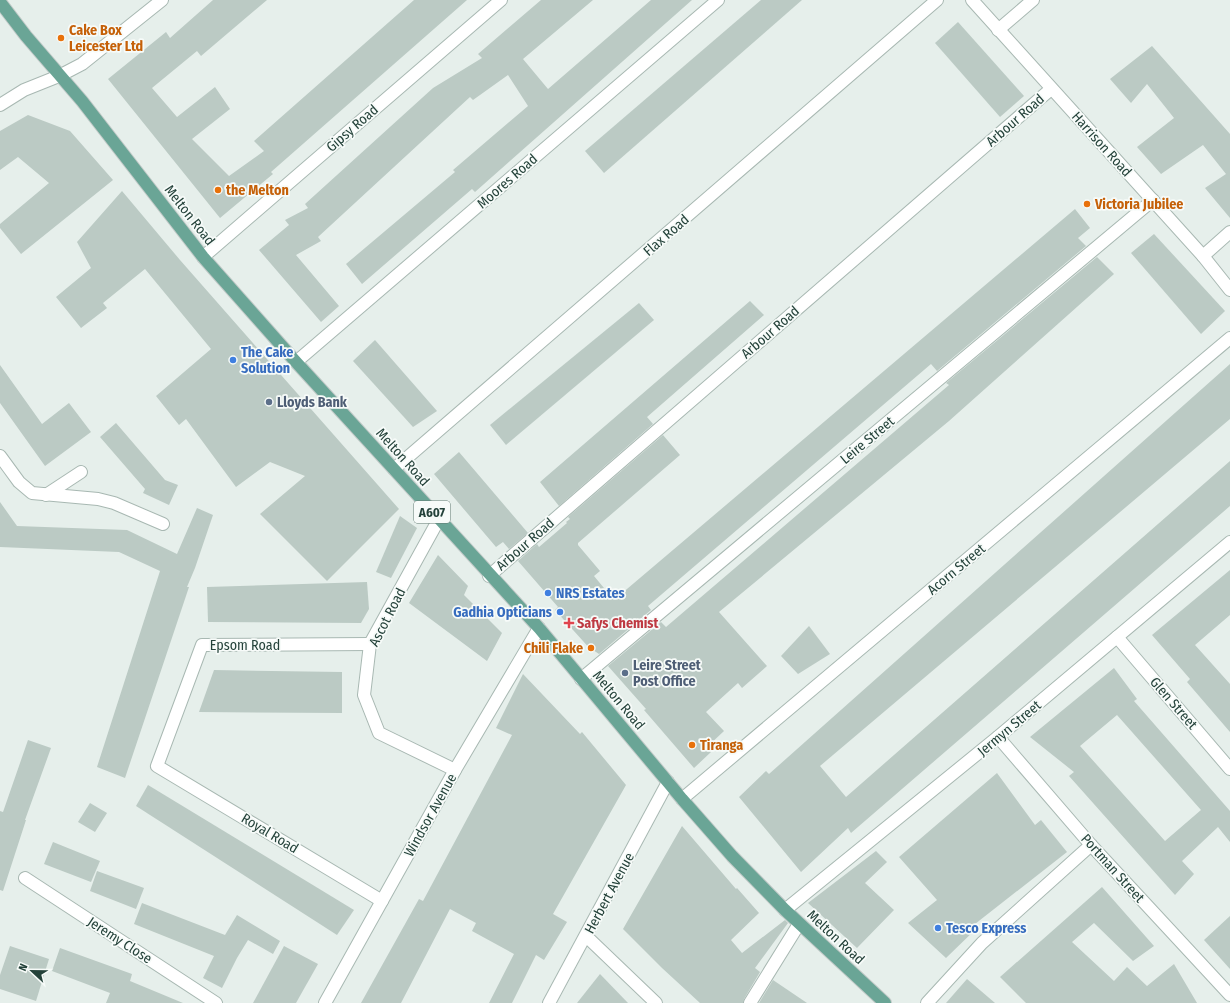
<svg xmlns="http://www.w3.org/2000/svg" width="1230" height="1003" font-family="'Fira Sans Condensed',sans-serif">
<style>
.building{fill:#bbcac4;fill-rule:evenodd}
.lines{fill:none;stroke-linecap:round;stroke-linejoin:round}
.minor-casing{stroke:#a8b8b2;stroke-width:14}
.tertiary-casing{stroke:#a8b8b2;stroke-width:14}
.primary-casing{stroke:#c2cac8;stroke-width:14}
.minor{stroke:#fff;stroke-width:12}
.tertiary{stroke:#fff;stroke-width:12}
.primary{stroke:#6aa596;stroke-width:12}
.food-dot{fill:#e8710a;stroke:#f7fbf9;stroke-width:1.5}
.shop-dot{fill:#3f7fe0;stroke:#f7fbf9;stroke-width:1.5}
.service-dot{fill:#5c6f8a;stroke:#f7fbf9;stroke-width:1.5}
.health-dot{fill:#e0444e;stroke:#f7fbf9;stroke-width:1.5}
.labels{text-anchor:middle;stroke-width:3.5;stroke-linejoin:round;paint-order:stroke}
.shield{fill:#f7fbf9;stroke:#637a73;stroke-width:1}
.shield-label{font-size:13px;font-weight:bold;fill:#24423a}
.food-label{font-size:14px;font-weight:bold;fill:#c56008;stroke:#f7fbf9;text-anchor:start}
.street-label{font-size:14px;fill:#24423a;stroke:#f7fbf9}
.shop-label{font-size:14px;font-weight:bold;fill:#366cbe;stroke:#f7fbf9;text-anchor:start}
.service-label{font-size:14px;font-weight:bold;fill:#4e5e75;stroke:#f7fbf9;text-anchor:start}
.health-label{font-size:14px;font-weight:bold;fill:#be3a42;stroke:#f7fbf9;text-anchor:start}
</style>
<rect width="100%" height="100%" fill="#e6efeb"/>
<g class="building">
<polygon points="213,0 267,0 201,56 197,51 152,88 177,117 215,87 230,109 192,139 229,176 264,151 254,141 414,0 467,0 271,172 273,174 220,218 108,79 166,32 170,38"/>
<polygon points="541,0 593,0 523,59 548,89 651,0 692,0 475,192 472,189 362,284 346,264 455,172 453,170 528,106 508,75 473,100 470,97 318,237 321,241 296,255 339,306 321,322 259,250 289,225 285,220 308,208 305,204 433,88 482,58 478,54"/>
<polygon points="761,0 802,0 604,173 585,151"/>
<polygon points="958,22 1024,96 1000,117 935,43"/>
<polygon points="1152,46 1230,134 1230,218 1205,188 1226,174 1203,145 1161,174 1137,147 1174,118 1147,84 1131,103 1110,79"/>
<polygon points="28,115 70,131 113,180 21,254 0,228 0,224 49,183 18,157 0,170 0,131"/>
<polygon points="122,191 180,260 399,509 327,581 260,514 305,476 270,462 236,487 186,419 179,425 156,396 211,349 145,269 103,303 107,308 81,328 56,297 91,268 77,242"/>
<polygon points="1075,209 1090,228 1078,238 1086,246 937,371 931,364 648,606 651,610 599,654 593,650 592,651 555,610 558,607 518,561 537,544 539,547 567,523 566,522 570,519 568,517 663,435 680,455 578,543 578,545 600,571 594,576 614,600"/>
<polygon points="1154,234 1225,311 1201,334 1131,253"/>
<polygon points="1097,257 1114,274 949,421 719,612 767,666 742,688 738,683 706,712 724,731 707,747 711,752 694,768 644,710 646,709 608,666 661,622 666,627 949,385 946,383"/>
<polygon points="750,301 764,315 647,417 653,424 559,506 540,482"/>
<polygon points="639,303 654,320 506,445 490,425"/>
<polygon points="375,340 437,411 413,427 353,361"/>
<polygon points="1230,364 1230,419 820,766 846,797 1230,461 1230,506 851,833 848,828 801,872 739,797 766,771 769,774"/>
<polygon points="0,365 42,424 69,403 91,432 45,466 0,403"/>
<polygon points="116,423 165,480 178,485 169,505 143,493 145,489 100,437"/>
<polygon points="459,452 528,533 509,549 503,542 496,547 434,474"/>
<polygon points="0,502 17,526 127,530 177,554 197,508 213,515 195,568 187,587 189,587 125,778 97,767 160,571 119,552 0,547"/>
<polygon points="400,516 417,528 391,578 376,572"/>
<polygon points="438,555 468,586 464,595 502,633 487,661 409,603"/>
<polygon points="1230,570 1230,615 1195,645 1230,684 1230,732 1187,682 1190,679 1152,635"/>
<polygon points="367,582 369,609 361,623 208,622 207,587"/>
<polygon points="809,626 830,654 798,674 781,656"/>
<path d="M1114 668 1137 699 1134 701 1230 811V842L1218 827 1182 861 1194 874 1175 895 1069 776 1074 772 1030 737ZM1117 715 1201 810 1165 841 1080 746Z"/>
<polygon points="214,670 342,672 342,713 199,712"/>
<polygon points="523,674 580,734 582,732 626,785 553,914 567,922 544,960 536,955 512,1003 489,1003 514,954 472,931 476,923 450,909 401,1003 361,1003 419,899 423,901 512,735 496,728"/>
<polygon points="28,740 51,748 25,820 26,820 3,891 0,890 0,811 3,812"/>
<polygon points="997,773 1035,825 1041,820 1067,852 975,924 978,927 946,958 908,923 937,900 899,857"/>
<polygon points="148,785 354,910 337,935 136,806"/>
<polygon points="90,803 107,813 95,832 78,822"/>
<polygon points="682,826 736,889 737,888 759,913 731,940 742,953 785,920 788,923 755,968 760,972 744,999 743,1003 700,1003 662,968 623,929"/>
<polygon points="53,842 100,861 91,882 44,864"/>
<polygon points="876,851 887,862 865,883 894,910 857,948 808,903"/>
<polygon points="97,871 144,888 136,909 90,891"/>
<polygon points="1102,887 1154,946 1133,961 1094,923 1072,942 1114,981 1127,967 1147,986 1174,964 1197,1003 1026,1003 1000,977"/>
<polygon points="142,903 225,935 237,915 280,941 273,954 248,940 237,958 222,988 203,978 214,956 134,924"/>
<polygon points="1230,916 1230,969 1204,940"/>
<polygon points="10,946 49,959 36,1001 0,989 0,975"/>
<polygon points="284,946 318,964 296,1003 253,1003"/>
<polygon points="60,948 132,974 130,981 183,1003 106,1003 110,993 52,971"/>
<polygon points="600,974 628,1003 577,1003"/>
<polygon points="967,979 995,1003 946,1003"/>
<polygon points="773,980 807,1003 759,1003"/>
</g>
<g class="lines">
<defs>
<g id="minor">
<polyline points="972,0 1203,256 1230,290"/>
<polyline points="998,30 1033,0"/>
<polyline points="1203,256 1230,232"/>
<polyline points="203,257 501,0"/>
<polyline points="296,362 718,0"/>
<polyline points="0,456 19,482 32,493 98,499 114,503 163,524"/>
<polyline points="394,469 937,0"/>
<polyline points="46,495 81,472"/>
<polyline points="439,519 370,644 364,695 379,733 455,770"/>
<polyline points="489,576 1051,89"/>
<polyline points="1117,637 1230,769"/>
<polyline points="370,644 202,645 157,766 382,901"/>
<polyline points="581,679 1153,200"/>
<polyline points="998,737 1091,845 1230,995"/>
<polyline points="682,799 1230,338"/>
<polyline points="25,878 216,1003"/>
<polyline points="785,910 998,737 1230,542"/>
<polyline points="586,936 656,1003"/>
<polyline points="325,1003 455,770 539,628"/>
<polyline points="549,1003 668,782"/>
<polyline points="750,1003 799,924"/>
<polyline points="927,1003 982,943 1091,845"/>
</g>
<polyline id="tertiary" points="0,105 24,90 59,76 82,64 162,0"/>
<polyline id="primary" points="0,2 26,36 82,101 203,257 296,362 539,628 682,799 732,856 785,910 885,1003"/>
</defs>
<use href="#minor" class="minor-casing"/>
<use href="#tertiary" class="tertiary-casing"/>
<use href="#primary" class="primary-casing"/>
<use href="#minor" class="minor"/>
<use href="#tertiary" class="tertiary"/>
<use href="#primary" class="primary"/>
</g>
<g class="food-dot">
<circle cx="61" cy="38" r="4"/>
<circle cx="218" cy="190" r="4"/>
<circle cx="1087" cy="204" r="4"/>
<circle cx="591" cy="648" r="4"/>
<circle cx="692" cy="745" r="4"/>
</g>
<g class="shop-dot">
<circle cx="233" cy="360" r="4"/>
<circle cx="548" cy="593" r="4"/>
<circle cx="560" cy="612" r="4"/>
<circle cx="938" cy="928" r="4"/>
</g>
<g class="service-dot">
<circle cx="269" cy="402" r="4"/>
<circle cx="625" cy="673" r="4"/>
</g>
<path class="health-dot" d="M567 617h4v4h4v4h-4v4h-4v-4h-4v-4h4z"/>
<g class="labels">
<rect class="shield" x="414" y="501" width="36" height="22" rx="3"/>
<g class="shield-label">
<text x="432" y="517">A607</text>
</g>
<g class="food-label">
<text x="69" y="35">Cake Box<tspan x="69" dy="16">Leicester Ltd</tspan></text>
<text x="226" y="195">the Melton</text>
<text x="1095" y="209">Victoria Jubilee</text>
<text x="583" y="653" text-anchor="end">Chili Flake</text>
<text x="700" y="750">Tiranga</text>
</g>
<g class="street-label">
<text transform="translate(1015 120) rotate(-41)" y="5">Arbour Road</text>
<text transform="translate(352 128) rotate(-41)" y="5">Gipsy Road</text>
<text transform="translate(1102 144) rotate(48)" y="5">Harrison Road</text>
<text transform="translate(507 181) rotate(-41)" y="5">Moores Road</text>
<text transform="translate(190 215) rotate(52)" y="5">Melton Road</text>
<text transform="translate(666 235) rotate(-41)" y="5">Flax Road</text>
<text transform="translate(770 332) rotate(-41)" y="5">Arbour Road</text>
<text transform="translate(867 440) rotate(-40)" y="5">Leire Street</text>
<text transform="translate(403 457) rotate(48)" y="5">Melton Road</text>
<text transform="translate(525 544) rotate(-41)" y="5">Arbour Road</text>
<text transform="translate(956 569) rotate(-40)" y="5">Acorn Street</text>
<text transform="translate(387 617) rotate(-63)" y="5">Ascot Road</text>
<text x="245" y="650">Epsom Road</text>
<text transform="translate(619 700) rotate(50)" y="5">Melton Road</text>
<text transform="translate(1174 703) rotate(49)" y="5">Glen Street</text>
<text transform="translate(1009 728) rotate(-40)" y="5">Jermyn Street</text>
<text transform="translate(430 815) rotate(-61)" y="5">Windsor Avenue</text>
<text transform="translate(270 833) rotate(31)" y="5">Royal Road</text>
<text transform="translate(1113 868) rotate(48)" y="5">Portman Street</text>
<text transform="translate(609 893) rotate(-62)" y="5">Herbert Avenue</text>
<text transform="translate(836 937) rotate(43)" y="5">Melton Road</text>
<text transform="translate(120 940) rotate(33)" y="5">Jeremy Close</text>
</g>
<g class="shop-label">
<text x="241" y="357">The Cake<tspan x="241" dy="16">Solution</tspan></text>
<text x="556" y="598">NRS Estates</text>
<text x="552" y="617" text-anchor="end">Gadhia Opticians</text>
<text x="946" y="933">Tesco Express</text>
</g>
<g class="service-label">
<text x="277" y="407">Lloyds Bank</text>
<text x="633" y="670">Leire Street<tspan x="633" dy="16">Post Office</tspan></text>
</g>
<g class="health-label">
<text x="577" y="628">Safys Chemist</text>
</g>
</g>
<g transform="translate(32 971) rotate(292)" stroke="#f7fbf9" stroke-width="3" paint-order="stroke">
<path d="M0-3L7 15L0 10L-7 15Z" fill="#24423a"/>
<text y="-6" font-size="11" font-weight="bold" text-anchor="middle" fill="#24423a">N</text>
</g>
</svg>
